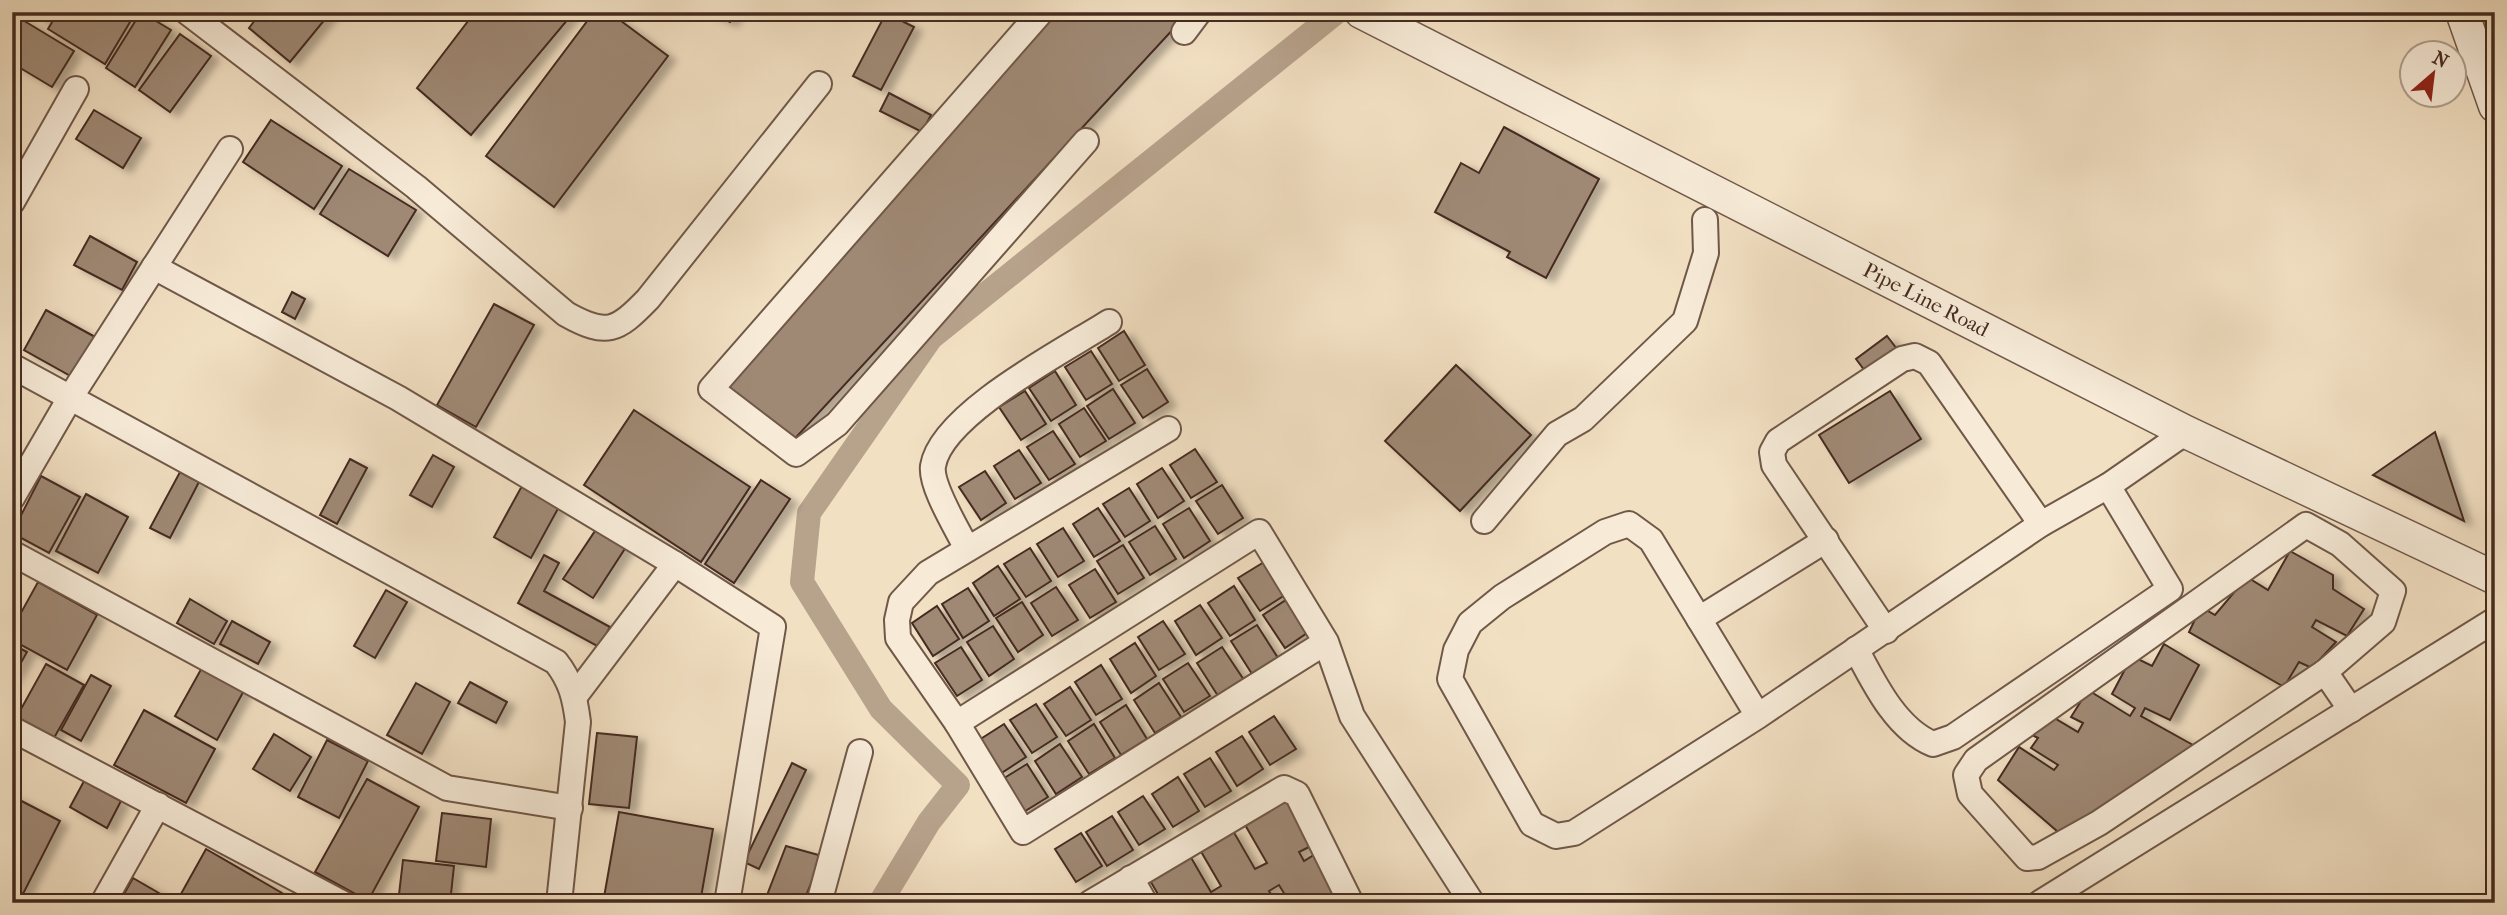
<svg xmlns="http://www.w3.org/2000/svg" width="2507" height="915" font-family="'IM FELL French Canon',serif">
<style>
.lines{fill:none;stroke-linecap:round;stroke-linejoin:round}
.canal{stroke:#b7a28c;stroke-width:24}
.building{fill:#9f8975;stroke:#452b20;stroke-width:2;filter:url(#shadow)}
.minor-casing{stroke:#705849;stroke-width:28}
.tertiary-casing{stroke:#705849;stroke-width:35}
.minor{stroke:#f7ebd8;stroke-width:24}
.tertiary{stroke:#f7ebd8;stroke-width:32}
.labels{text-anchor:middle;stroke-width:5;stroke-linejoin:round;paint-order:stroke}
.street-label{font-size:21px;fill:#452b20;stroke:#f7ebd8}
</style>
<defs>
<filter id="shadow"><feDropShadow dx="8" dy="4.5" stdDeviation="3.5" flood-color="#0004"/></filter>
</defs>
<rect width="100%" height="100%" fill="#f2e0c3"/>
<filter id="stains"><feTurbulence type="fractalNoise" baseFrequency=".00286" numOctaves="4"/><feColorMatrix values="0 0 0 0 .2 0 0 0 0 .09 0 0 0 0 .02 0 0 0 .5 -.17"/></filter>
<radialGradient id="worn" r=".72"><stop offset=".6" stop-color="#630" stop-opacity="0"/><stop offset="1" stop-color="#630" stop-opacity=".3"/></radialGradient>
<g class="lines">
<polyline class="canal" points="880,903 929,822 958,785 881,709 802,582 809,513 931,338 1337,12"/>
</g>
<g class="building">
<polygon points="32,12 52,12 46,21"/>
<polygon points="58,12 136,12 105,64 48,29"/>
<polygon points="141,12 171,30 135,87 106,68"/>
<polygon points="261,12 331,12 290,62 249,28"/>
<polygon points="475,12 574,12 471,135 417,88"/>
<polygon points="594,12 609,12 668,56 554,207 486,156"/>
<polygon points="708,12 734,12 730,22"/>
<polygon points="1047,12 1189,12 789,445 718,389"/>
<polygon points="2495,12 2495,43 2481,21"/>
<polygon points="886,13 914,27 881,90 853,76"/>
<polygon points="21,19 74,51 52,87 12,63 12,35"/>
<polygon points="180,34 211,56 170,112 139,90"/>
<polygon points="889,93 931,115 922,132 880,111"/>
<polygon points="94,110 141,138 123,168 76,139"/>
<polygon points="271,120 342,166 314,209 243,162"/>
<polygon points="1504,127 1599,179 1546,278 1507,257 1510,252 1435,212 1461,163 1479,173"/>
<polygon points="349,169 416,210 388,256 320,214"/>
<polygon points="90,236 137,262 122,290 74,265"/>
<polygon points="292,292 305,299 295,319 282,312"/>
<polygon points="494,304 534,325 476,427 437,405"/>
<polygon points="46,310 97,338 74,378 24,350"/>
<polygon points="1124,331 1145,365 1119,381 1098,348"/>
<polygon points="1887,336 1900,353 1868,375 1856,359"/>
<polygon points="1091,351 1112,384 1086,400 1065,367"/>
<polygon points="1456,365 1531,435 1460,511 1385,441"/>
<polygon points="1147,369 1168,402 1143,418 1121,385"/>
<polygon points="1055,371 1076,405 1051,421 1029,388"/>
<polygon points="1113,389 1135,423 1109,439 1087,406"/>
<polygon points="1025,391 1046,424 1021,440 999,407"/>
<polygon points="1890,391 1921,439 1849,483 1819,435"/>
<polygon points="1084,408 1106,441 1080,457 1059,424"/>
<polygon points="634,410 750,487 701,562 584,485"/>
<polygon points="1053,431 1075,464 1049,480 1027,447"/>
<polygon points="2435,432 2464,521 2373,475"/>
<polygon points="1195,449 1217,482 1191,498 1170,465"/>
<polygon points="1019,450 1041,483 1015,499 994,466"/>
<polygon points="433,455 454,467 432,507 410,495"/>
<polygon points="350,459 367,468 337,524 320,515"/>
<polygon points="1162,468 1184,501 1158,518 1137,484"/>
<polygon points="985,471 1006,503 981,520 959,487"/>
<polygon points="180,472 199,482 170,538 150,528"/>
<polygon points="41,476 80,497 49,553 12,533"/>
<polygon points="761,480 790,499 734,583 705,564"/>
<polygon points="523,484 560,505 531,558 494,537"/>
<polygon points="1222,485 1243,518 1218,534 1196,501"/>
<polygon points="1129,488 1150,521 1125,537 1103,504"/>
<polygon points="86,494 128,517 98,573 56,551"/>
<polygon points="1098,508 1120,541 1094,557 1073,524"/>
<polygon points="1189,508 1210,541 1184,558 1163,524"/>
<polygon points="1155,526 1176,559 1150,575 1129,542"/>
<polygon points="597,528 626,547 593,598 563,579"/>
<polygon points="1063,528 1084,561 1058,577 1037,544"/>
<polygon points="1123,545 1144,578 1118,594 1097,561"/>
<polygon points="1030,548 1051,581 1026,597 1004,564"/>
<polygon points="2290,551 2333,575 2333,589 2364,609 2347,636 2316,620 2312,627 2336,642 2312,668 2299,662 2284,687 2189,632 2201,607 2215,615 2247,577 2268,590"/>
<polygon points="544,555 559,563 544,591 610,627 599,647 518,603"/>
<polygon points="1264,562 1285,595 1260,611 1238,578"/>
<polygon points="998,566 1020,599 994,616 973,583"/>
<polygon points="1095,569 1116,602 1090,618 1069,585"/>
<polygon points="38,582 97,615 67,670 12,640 12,629"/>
<polygon points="1234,586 1255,620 1230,636 1208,603"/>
<polygon points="1056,587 1078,620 1052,636 1031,603"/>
<polygon points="968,588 989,621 963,638 942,604"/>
<polygon points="386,590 407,602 375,658 354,646"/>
<polygon points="1289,598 1310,631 1285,648 1263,615"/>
<polygon points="190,599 227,621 214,644 177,623"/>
<polygon points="1022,602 1043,635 1018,652 996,618"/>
<polygon points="1200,605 1222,638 1196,655 1175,621"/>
<polygon points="937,606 959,639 933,656 912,623"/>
<polygon points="232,621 270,642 258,664 220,644"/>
<polygon points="1163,621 1185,654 1159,670 1138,637"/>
<polygon points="1257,625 1278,658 1252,674 1231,641"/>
<polygon points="993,626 1014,659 989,676 967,642"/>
<polygon points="1135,643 1156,676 1131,693 1110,659"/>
<polygon points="12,644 27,652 12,679"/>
<polygon points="2164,644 2199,665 2170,720 2145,708 2141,716 2193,745 2065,838 1998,780 2019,747 2054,770 2058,765 2031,748 2038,738 2032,735 2051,716 2078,732 2083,723 2071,717 2088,690 2130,716 2135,708 2112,694 2132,656 2152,666"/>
<polygon points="961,647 982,680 957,696 935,663"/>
<polygon points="1222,647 1244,680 1218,696 1197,663"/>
<polygon points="1188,663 1210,696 1184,712 1163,679"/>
<polygon points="46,664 84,685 54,738 16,718"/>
<polygon points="204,664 246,687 217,740 175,716"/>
<polygon points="1101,665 1122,699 1096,715 1075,682"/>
<polygon points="91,675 111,686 81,741 61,730"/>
<polygon points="470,682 507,702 496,723 458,703"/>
<polygon points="416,683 450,702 422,754 387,735"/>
<polygon points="1159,683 1181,717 1155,733 1134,700"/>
<polygon points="1070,687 1091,720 1066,736 1044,704"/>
<polygon points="1036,704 1057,737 1032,753 1010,720"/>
<polygon points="1126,705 1147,739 1121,755 1100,722"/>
<polygon points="144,710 215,749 186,803 114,765"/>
<polygon points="1274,716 1296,749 1270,765 1249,732"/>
<polygon points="1004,724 1026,757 1000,774 979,740"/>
<polygon points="1094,724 1115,758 1089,774 1068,741"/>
<polygon points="597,733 637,737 629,808 589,804"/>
<polygon points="274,734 311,757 290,791 253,769"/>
<polygon points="1242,736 1263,769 1237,786 1216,752"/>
<polygon points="327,740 368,761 339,818 298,797"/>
<polygon points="1060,744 1082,777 1056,794 1035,761"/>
<polygon points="1210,758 1231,791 1205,807 1184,774"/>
<polygon points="792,763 806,770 759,869 744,862"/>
<polygon points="1027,764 1048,797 1022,813 1001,780"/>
<polygon points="1178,777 1199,811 1173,827 1152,794"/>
<polygon points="367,779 419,807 368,901 315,872"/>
<polygon points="84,781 121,801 107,828 70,807"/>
<polygon points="12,796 60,821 23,894 12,888"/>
<polygon points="1143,796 1165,829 1139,845 1118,812"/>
<polygon points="1286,799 1313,845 1299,852 1304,861 1317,853 1341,895 1327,903 1290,903 1279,885 1269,891 1276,903 1163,903 1148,877 1189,854 1211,892 1221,886 1199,848 1232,829 1255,869 1267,863 1244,823"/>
<polygon points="619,812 713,829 700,903 603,903"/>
<polygon points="442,813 491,819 486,867 436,861"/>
<polygon points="1112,816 1133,850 1107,866 1086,832"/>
<polygon points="1081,833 1102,866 1076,882 1055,849"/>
<polygon points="786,846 822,856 803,903 764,903"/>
<polygon points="206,849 282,893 276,903 177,901"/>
<polygon points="403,860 454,866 450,903 398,903"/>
<polygon points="133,878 176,903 119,903"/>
</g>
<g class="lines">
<defs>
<g id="minor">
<path d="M187 12 416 187 566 314C607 337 617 331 648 299L819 84"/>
<polyline points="1041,12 711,389 796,454 837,424 1086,141"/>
<polyline points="1184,32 1199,12"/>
<polyline points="12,202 76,89"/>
<polyline points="154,267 398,398 675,564 773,627 727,903"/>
<path d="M12 366 556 662C571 681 575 698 578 722L559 903"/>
<polyline points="12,498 70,398 230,149"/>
<polyline points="1484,521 1557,434 1583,419 1685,321 1706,253 1705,220"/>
<polygon points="2306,525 2340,544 2393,591 2383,622 2325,672 2099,823 2038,857 2027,858 1970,794 1966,775 1976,760"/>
<path d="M967 549C958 530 930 486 933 466 941 414 1065 350 1109 322"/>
<polyline points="12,553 447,788 570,808"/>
<polyline points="1699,619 1826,540"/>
<polyline points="1886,631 1774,465 1772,452 1778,441 1902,359 1915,356 1929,363 2041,524"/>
<polyline points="1326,642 1023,832 957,723 1259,532 1326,642 1352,716 1472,903"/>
<path d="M1856 649C1874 683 1896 729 1933 744L1953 737 2170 589 2108 486"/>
<polyline points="2325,672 2351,710"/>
<polyline points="575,696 675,564"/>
<polyline points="1758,716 1651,540 1629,524 1605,532 1502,597 1470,623 1456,650 1450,679 1532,824 1556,836 1574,833 1758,716 2041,524 2108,486 2186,432"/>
<polyline points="957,723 898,638 897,620 901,602 928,573 1168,429"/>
<polyline points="12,729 342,903"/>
<polyline points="1131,878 1145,903"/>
<polyline points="103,903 158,805"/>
<polyline points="819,903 860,752"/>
<polyline points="1090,903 1284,788 1297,794 1351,903"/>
<polyline points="2040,903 2495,620"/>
</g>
<g id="tertiary">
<path id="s1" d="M1361 12 2186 432 2495 578"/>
<polyline points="2462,12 2495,106"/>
</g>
</defs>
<use href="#minor" class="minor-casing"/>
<use href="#tertiary" class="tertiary-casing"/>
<use href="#minor" class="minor"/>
<use href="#tertiary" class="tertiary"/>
</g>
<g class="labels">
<g class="street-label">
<text dy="7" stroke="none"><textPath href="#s1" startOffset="634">Pipe Line Road</textPath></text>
</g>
</g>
<rect width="2507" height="915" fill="none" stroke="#f2e0c3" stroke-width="42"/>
<rect x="14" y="14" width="2479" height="887" fill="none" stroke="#452b20" stroke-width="3.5"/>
<rect x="21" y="21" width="2465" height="873" fill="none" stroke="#452b20" stroke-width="2"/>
<g transform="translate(2433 74) rotate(28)"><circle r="33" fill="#f7ebd8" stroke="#b09e8e" stroke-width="2"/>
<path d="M0-5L12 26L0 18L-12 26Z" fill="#8f2418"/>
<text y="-10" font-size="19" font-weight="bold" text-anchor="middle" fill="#452b20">N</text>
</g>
<rect width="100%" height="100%" filter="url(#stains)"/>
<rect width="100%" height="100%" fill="url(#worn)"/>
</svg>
